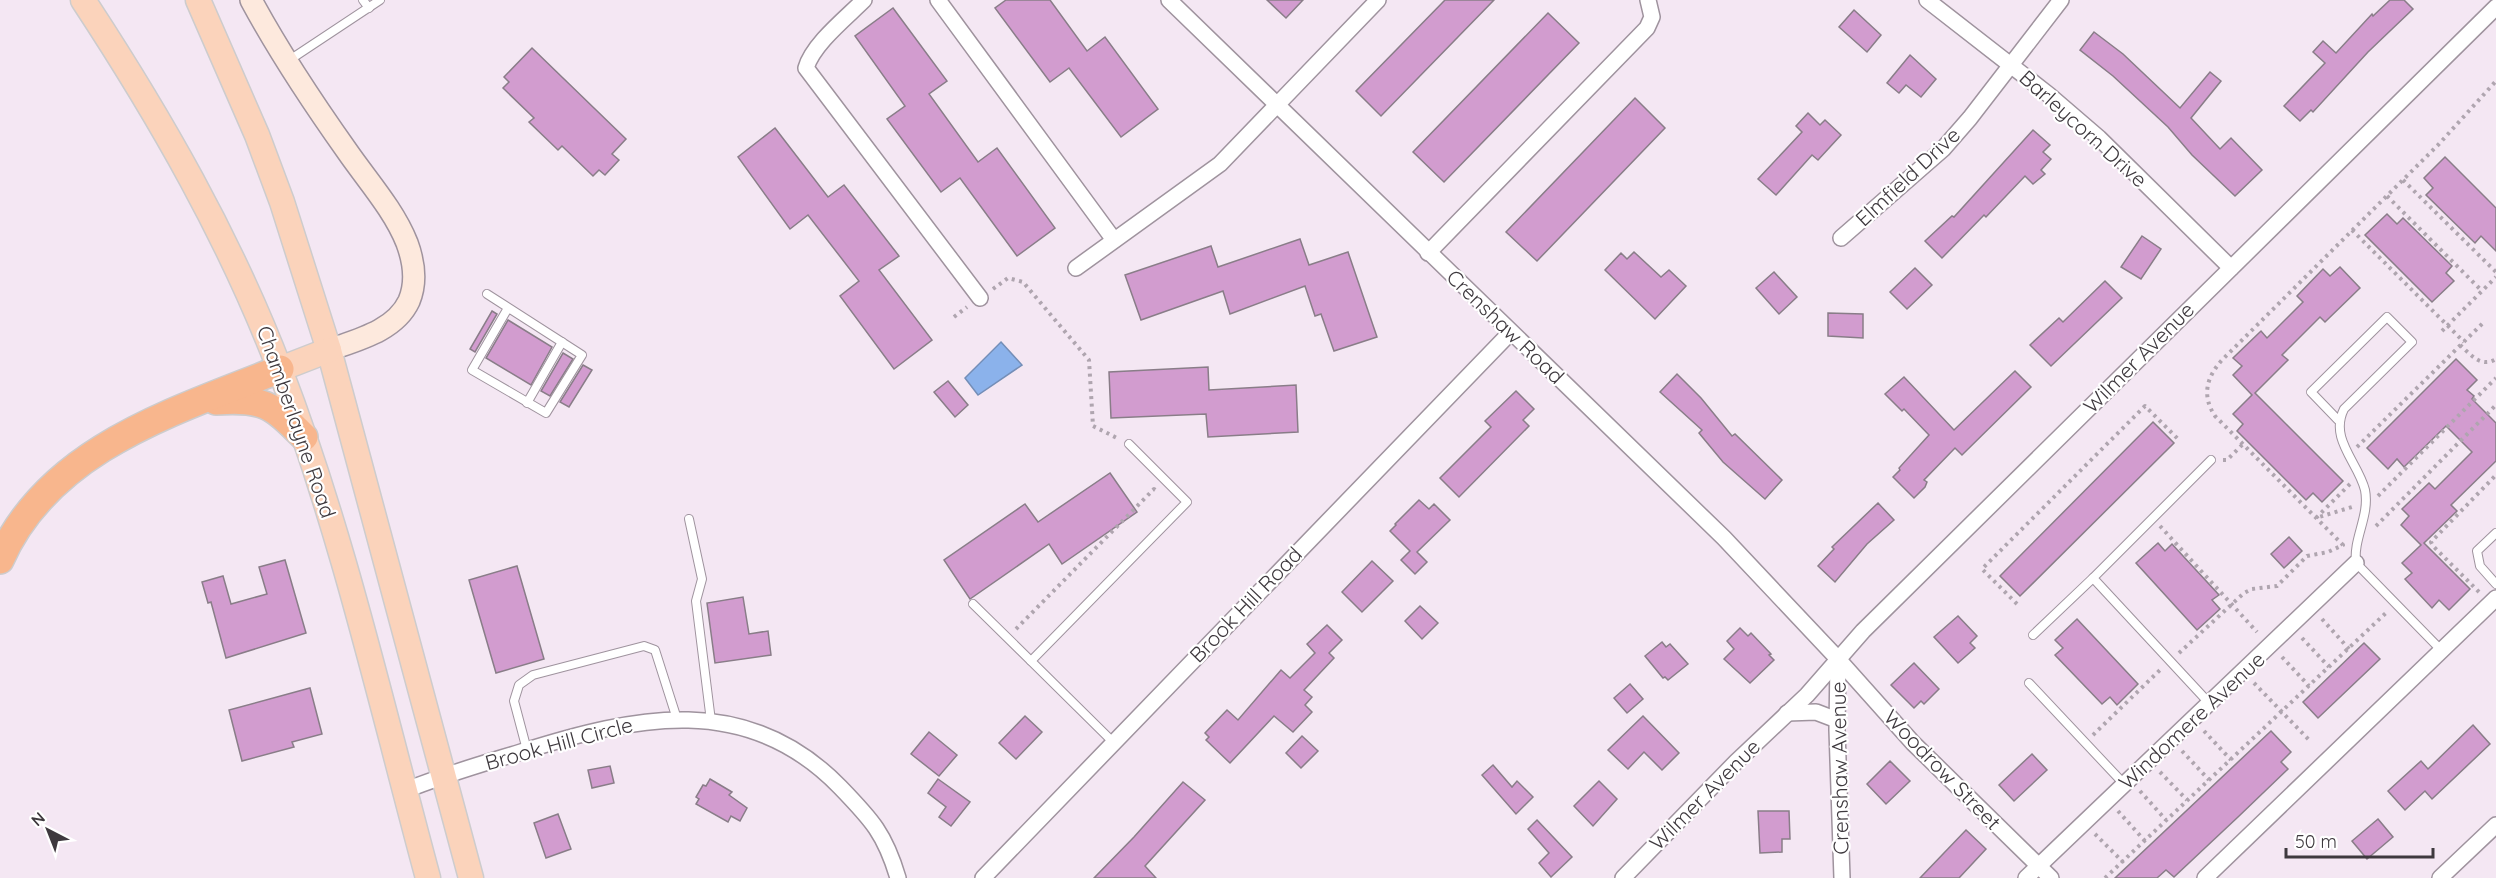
<svg xmlns="http://www.w3.org/2000/svg" width="2496" height="878" font-family="Quicksand,sans-serif">
<style>
.water{fill:#8bb2eb;stroke:#748eb7;stroke-width:1.5}
.building{fill:#d29ccf;stroke:#897d88;stroke-width:1.5}
.lines{fill:none;stroke-linecap:round;stroke-linejoin:round}
.lane-casing{stroke:#9f939e;stroke-width:10}
.street-casing{stroke:#9f939e;stroke-width:18}
.secondary-casing{stroke:#9f939e;stroke-width:24}
.primary-casing{stroke:#cdcccd;stroke-width:27}
.highway-casing{stroke:#cdcccd;stroke-width:30}
.path{stroke:#afa5af;stroke-width:4;stroke-dasharray:3 4.5;stroke-linecap:butt}
.lane{stroke:#fff;stroke-width:8}
.street{stroke:#fff;stroke-width:15}
.secondary{stroke:#fde9dd;stroke-width:21}
.primary{stroke:#fbd3bb;stroke-width:24}
.highway{stroke:#f8b68d;stroke-width:27}
.labels{text-anchor:middle;stroke-width:4.5;stroke-linejoin:round;paint-order:stroke}
.street-label{font-size:21px;fill:#3e393e;stroke:#fff}
</style>
<rect width="100%" height="100%" fill="#f4e7f3"/>
<polygon class="water" points="1001,342 1022,365 978,395 965,378"/>
<g class="building">
<polygon points="1006,0 1050,0 1087,51 1105,37 1158,109 1121,137 1069,68 1050,82 995,8"/>
<polygon points="1267,0 1303,0 1286,18"/>
<polygon points="1445,0 1494,0 1381,116 1356,91"/>
<polygon points="2390,0 2404,0 2413,9 2368,52 2313,112 2311,110 2300,121 2284,106 2325,63 2313,52 2323,41 2336,53 2372,14 2373,16"/>
<polygon points="893,8 947,81 929,94 978,162 997,148 1055,228 1017,256 960,178 941,192 887,119 905,106 855,36"/>
<polygon points="1854,10 1881,35 1867,52 1839,27"/>
<polygon points="1548,13 1579,43 1444,182 1413,152"/>
<polygon points="2094,32 2123,54 2180,108 2210,72 2221,81 2191,118 2220,149 2231,138 2262,170 2235,196 2192,155 2168,127 2113,76 2080,50"/>
<polygon points="532,48 626,139 612,154 619,160 605,175 599,170 593,176 562,146 558,150 529,122 534,118 503,88 509,82 504,77"/>
<polygon points="1910,55 1936,79 1921,97 1906,85 1899,93 1887,83"/>
<polygon points="1635,98 1665,128 1537,261 1506,232"/>
<polygon points="1808,113 1820,125 1825,120 1841,135 1818,160 1812,155 1776,195 1758,179 1802,132 1796,126"/>
<polygon points="775,128 828,197 844,185 899,256 879,270 932,340 894,369 840,296 859,281 808,215 790,229 738,157"/>
<polygon points="2033,130 2050,145 2043,152 2051,159 2041,170 2045,174 2033,184 2025,176 1986,217 1984,215 1942,258 1925,241 1952,216 1954,217"/>
<polygon points="2445,157 2496,208 2496,251 2481,236 2475,243 2426,195 2433,188 2424,178"/>
<polygon points="2387,214 2397,224 2403,218 2452,266 2446,273 2454,281 2432,302 2365,235"/>
<polygon points="2142,236 2161,249 2141,279 2121,267"/>
<polygon points="1300,239 1309,265 1348,252 1377,337 1334,351 1321,314 1315,316 1305,286 1230,314 1223,291 1141,320 1125,275 1211,246 1218,267"/>
<polygon points="1634,252 1661,277 1669,270 1686,286 1655,319 1605,270 1621,253 1627,259"/>
<polygon points="2340,267 2360,288 2325,322 2320,317 2282,355 2288,360 2255,393 2343,481 2322,502 2313,493 2306,500 2237,431 2243,424 2233,414 2252,395 2233,375 2242,366 2233,358 2261,331 2267,338 2303,302 2297,296 2323,269 2330,276"/>
<polygon points="1915,268 1932,285 1907,309 1890,292"/>
<polygon points="1774,272 1797,297 1779,314 1756,288"/>
<polygon points="2105,281 2122,298 2051,366 2030,345 2059,318 2063,322"/>
<polygon points="492,311 497,314 475,352 470,349"/>
<polygon points="1828,313 1863,314 1863,338 1828,336"/>
<polygon points="508,320 552,347 531,385 486,358"/>
<polygon points="563,353 573,359 550,396 541,391"/>
<polygon points="2456,359 2477,380 2467,390 2474,396 2472,399 2496,423 2496,461 2451,505 2457,511 2424,543 2470,589 2449,610 2439,600 2432,608 2405,579 2412,573 2402,563 2421,545 2401,525 2409,516 2402,509 2429,483 2435,489 2472,452 2446,426 2404,467 2397,459 2388,469 2367,448"/>
<polygon points="583,365 592,370 569,407 560,402"/>
<polygon points="1208,367 1209,390 1296,385 1298,432 1208,437 1206,414 1111,418 1109,372"/>
<polygon points="2015,371 2031,387 1962,455 1955,448 1924,480 1927,482 1925,487 1914,498 1893,477 1900,470 1899,468 1929,435 1904,409 1902,411 1885,394 1904,377 1954,430"/>
<polygon points="1677,374 1701,398 1732,436 1735,434 1782,480 1765,499 1723,462 1699,433 1702,430 1660,392"/>
<polygon points="948,381 968,405 955,417 934,392"/>
<polygon points="1516,391 1534,409 1523,420 1529,426 1459,497 1440,478 1491,427 1485,421"/>
<polygon points="2153,422 2174,443 2020,596 2000,576"/>
<polygon points="1110,473 1137,512 1062,564 1049,544 970,599 944,560 1025,504 1038,522"/>
<polygon points="1419,500 1429,509 1434,504 1450,520 1417,552 1427,562 1415,574 1401,560 1410,551 1390,531 1396,525 1395,524"/>
<polygon points="1878,503 1894,520 1867,544 1835,582 1818,566 1834,549 1832,547"/>
<polygon points="2289,537 2302,551 2284,568 2271,554"/>
<polygon points="2158,543 2165,551 2172,544 2219,595 2212,600 2220,609 2197,630 2136,563"/>
<polygon points="285,560 306,633 226,658 211,602 208,603 202,582 223,576 231,604 267,594 259,567"/>
<polygon points="1372,561 1393,581 1362,612 1342,592"/>
<polygon points="517,566 544,659 496,673 469,580"/>
<polygon points="743,597 749,634 768,631 771,655 715,663 707,603"/>
<polygon points="1420,606 1438,623 1422,639 1405,621"/>
<polygon points="1958,616 1977,636 1970,643 1975,648 1958,663 1934,637"/>
<polygon points="2077,619 2138,684 2117,705 2110,697 2102,704 2055,655 2063,648 2055,640"/>
<polygon points="1327,625 1342,640 1329,653 1334,658 1304,690 1312,697 1305,705 1312,712 1293,732 1274,716 1230,763 1206,740 1209,737 1205,733 1227,710 1238,720 1281,670 1290,678 1315,653 1307,644"/>
<polygon points="1740,628 1748,636 1751,633 1771,654 1769,655 1774,660 1750,683 1724,659 1734,649 1727,641"/>
<polygon points="1662,642 1666,647 1670,644 1688,664 1668,680 1665,677 1663,678 1645,656"/>
<polygon points="2364,643 2380,659 2318,718 2303,702"/>
<polygon points="1914,663 1939,689 1924,704 1921,701 1914,708 1891,685"/>
<polygon points="1630,684 1643,699 1627,713 1614,698"/>
<polygon points="310,688 322,734 292,742 294,747 242,761 229,710"/>
<polygon points="1025,716 1042,732 1016,759 999,743"/>
<polygon points="1643,716 1679,753 1662,770 1644,752 1628,769 1608,750"/>
<polygon points="2473,725 2490,744 2432,799 2425,791 2405,810 2388,791 2421,761 2428,769"/>
<polygon points="2271,731 2291,752 2281,762 2288,769 2238,817 2174,877 2166,870 2157,878 2115,878"/>
<polygon points="929,732 957,755 939,776 911,754"/>
<polygon points="1302,736 1318,751 1301,768 1286,753"/>
<polygon points="2032,754 2047,770 2014,801 1999,785"/>
<polygon points="1890,761 1910,781 1886,804 1867,784"/>
<polygon points="1493,765 1512,787 1517,781 1533,797 1516,814 1482,775"/>
<polygon points="610,766 614,783 592,788 588,770"/>
<polygon points="710,779 732,792 729,795 747,808 740,821 731,816 728,822 696,804 699,799 696,797 703,785 706,786"/>
<polygon points="938,779 970,802 951,826 939,817 946,807 928,793"/>
<polygon points="1599,781 1617,799 1593,826 1574,806"/>
<polygon points="1183,782 1205,800 1145,866 1156,878 1094,878 1134,837"/>
<polygon points="1758,811 1789,811 1790,839 1782,839 1782,852 1760,853"/>
<polygon points="558,814 571,849 546,858 534,823"/>
<polygon points="2378,819 2393,837 2367,859 2352,841"/>
<polygon points="1537,820 1572,857 1551,877 1539,863 1549,853 1528,829"/>
<polygon points="1966,830 1986,849 1959,878 1920,878"/>
</g>
<g class="lines">
<defs>
<g id="lane">
<polyline points="363,0 369,8"/>
<polyline points="288,61 380,0"/>
<polyline points="487,294 582,355 546,413 472,370 508,308"/>
<polyline points="527,403 562,342"/>
<path d="M2338 420 2311 392 2387 317 2412 342 2344 409C2329 439 2358 462 2365 490 2370 516 2353 538 2356 563L2442 651"/>
<polyline points="689,519 702,579 696,601 711,721"/>
<polyline points="2496,533 2477,551 2480,566 2496,584"/>
<polyline points="973,604 1031,661"/>
<polyline points="2033,635 2093,578"/>
<polyline points="2029,683 2125,785"/>
<polyline points="2210,704 2093,578 2211,460"/>
<polyline points="1113,742 1031,661 1187,502 1129,444"/>
<polyline points="527,750 514,701 519,685 533,675 644,646 655,650 677,719"/>
</g>
<g id="street">
<path d="M864 0C846 18 813 44 806 68L980 298"/>
<polyline points="938,0 1114,240"/>
<polyline points="1169,0 1724,538 1838,659 1913,743 2051,878"/>
<polyline points="1927,0 2049,95 2099,138 2231,268"/>
<polyline points="1841,238 1943,149 1970,118 2061,0"/>
<polyline points="1428,253 1647,28 1652,17 1648,0"/>
<polyline points="1076,268 1220,164 1378,0"/>
<polyline points="1838,659 1837,730 1842,878"/>
<polyline points="1787,713 1816,712 1837,720"/>
<path d="M404 791C443 775 482 764 521 752 635 716 747 691 840 787 872 820 885 834 898 878"/>
<polyline points="983,878 1510,333"/>
<polyline points="1623,878 1736,762 1807,695 1863,631 2496,7"/>
<polyline points="2026,878 2356,563"/>
<polyline points="2205,878 2496,598"/>
<polyline points="2440,878 2496,825"/>
</g>
<path id="secondary" d="M251 0C279 52 313 103 347 151 367 180 394 210 407 243 414 262 417 282 409 301 395 331 357 340 329 350"/>
<g id="primary">
<path d="M83 0C160 117 230 239 280 370 343 534 382 708 428 878"/>
<polyline points="198,0 257,135 282,202 329,350 471,878"/>
<polyline points="280,369 329,350"/>
</g>
<g id="highway">
<path d="M216 401C264 398 271 404 304 437"/>
<path d="M0 560C49 448 176 411 280 369"/>
</g>
</defs>
<use href="#lane" class="lane-casing"/>
<use href="#street" class="street-casing"/>
<use href="#secondary" class="secondary-casing"/>
<use href="#primary" class="primary-casing"/>
<use href="#highway" class="highway-casing"/>
<g class="path">
<polyline points="2403,180 2496,272"/>
<polyline points="2387,196 2482,291"/>
<polyline points="2352,230 2464,342"/>
<polyline points="993,289 1008,278 1023,282 1089,360 1093,426 1117,438"/>
<polyline points="954,317 967,307"/>
<polyline points="2442,331 2496,277"/>
<path d="M2460 345C2471 355 2481 368 2496 359"/>
<polyline points="2357,447 2484,322"/>
<polyline points="2223,460 2227,460 2243,444"/>
<polyline points="2350,484 2316,518 2352,507"/>
<polyline points="2378,496 2496,378"/>
<polyline points="2160,526 2257,632"/>
<polyline points="2376,526 2496,405"/>
<polyline points="2479,592 2433,546 2431,542 2496,475"/>
<polyline points="2017,604 1982,569 2145,406 2180,441"/>
<polyline points="2322,619 2349,649"/>
<polyline points="1016,629 1154,489 1156,491"/>
<polyline points="2302,638 2329,667"/>
<path d="M2179 653 2244 593 2252 589 2277 586 2307 556 2328 552 2343 545 2215 416C2201 395 2207 376 2223 359L2439 144 2496 81"/>
<polyline points="2282,657 2309,686"/>
<polyline points="2254,683 2311,742"/>
<polyline points="2204,731 2231,760"/>
<polyline points="2093,735 2161,669"/>
<polyline points="2182,751 2209,780"/>
<polyline points="2160,772 2187,800"/>
<polyline points="2140,791 2166,820"/>
<polyline points="2118,811 2145,841"/>
<polyline points="2095,834 2123,862"/>
<polyline points="2105,878 2388,611"/>
</g>
<use href="#lane" class="lane"/>
<use href="#street" class="street"/>
<use href="#secondary" class="secondary"/>
<use href="#primary" class="primary"/>
<use href="#highway" class="highway"/>
</g>
<g class="labels">
<g class="street-label">
<text transform="translate(2083 129) rotate(42)" y="7">Barleycorn Drive</text>
<text transform="translate(1908 177) rotate(-43)" y="7">Elmfield Drive</text>
<text transform="translate(1505 327) rotate(44)" y="7">Crenshaw Road</text>
<text transform="translate(2139 358) rotate(-45)" y="7">Wilmer Avenue</text>
<text transform="translate(296 422) rotate(71)" y="7">Chamberlayne Road</text>
<text transform="translate(1246 605) rotate(-46)" y="7">Brook Hill Road</text>
<text transform="translate(2192 721) rotate(-43)" y="7">Windomere Avenue</text>
<text transform="translate(559 744) rotate(-15)" y="7">Brook Hill Circle</text>
<text transform="translate(1840 768) rotate(-91)" y="7">Crenshaw Avenue</text>
<text transform="translate(1942 770) rotate(46)" y="7">Woodrow Street</text>
<text transform="translate(1705 795) rotate(-45)" y="7">Wilmer Avenue</text>
</g>
</g>
<g transform="translate(48 830) rotate(318)" stroke="#ffffff" stroke-width="4.5" paint-order="stroke">
<path d="M0-4.5L10 22L0 15L-10 22Z" fill="#3e393e"/>
<text y="-9" font-size="16" font-weight="bold" text-anchor="middle" fill="#3e393e">N</text>
</g>
<path d="M2286 848v9h147v-9" fill="none" stroke="#3e393e" stroke-width="3"/>
<text x="2295" y="848" font-size="18" fill="#3e393e" stroke="#ffffff" stroke-width="4.5" paint-order="stroke">50 m</text>
</svg>
